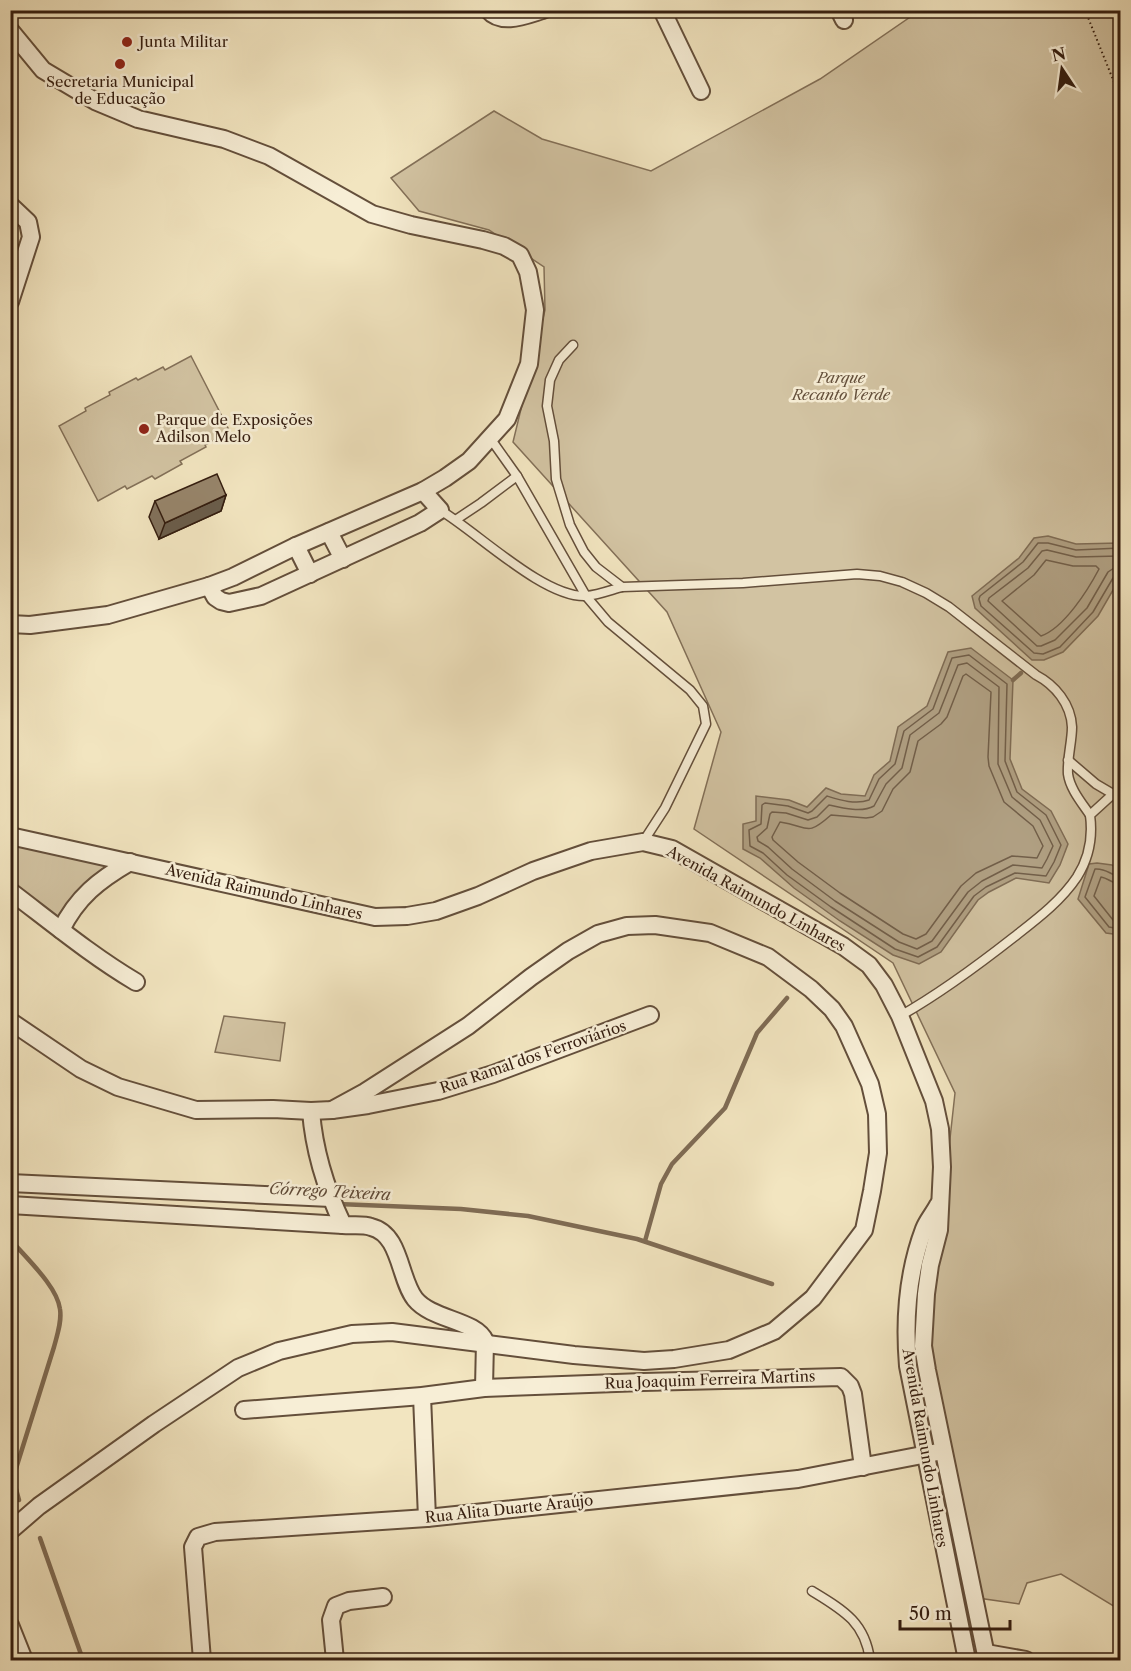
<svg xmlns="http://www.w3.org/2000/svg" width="1131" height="1671" font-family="'Libre Caslon Text',serif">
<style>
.green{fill:#d2c3a2;stroke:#837058;stroke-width:1.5}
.water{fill:#b1a184;stroke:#7f6c55;stroke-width:1.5}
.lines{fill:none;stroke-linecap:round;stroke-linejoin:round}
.shore{stroke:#725f4a;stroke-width:1.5}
.stream{stroke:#7f6c55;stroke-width:4.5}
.lane-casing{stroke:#644f3b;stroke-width:11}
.street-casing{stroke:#644f3b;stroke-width:20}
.path{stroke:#341d0f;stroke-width:2;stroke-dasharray:1.5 3;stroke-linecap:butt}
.lane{stroke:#f7eed6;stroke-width:8}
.street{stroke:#f7eed6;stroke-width:16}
.wall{fill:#82725c;stroke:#341d0f;stroke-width:1.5}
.shaded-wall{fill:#6a5d4b;stroke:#341d0f;stroke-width:1.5}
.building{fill:#97856b;stroke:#341d0f;stroke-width:1.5}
.poi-dot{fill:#8f2418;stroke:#f7eed6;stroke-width:2}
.labels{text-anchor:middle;stroke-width:5;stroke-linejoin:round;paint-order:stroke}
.poi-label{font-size:15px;fill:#341d0f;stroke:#f7eed6;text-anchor:start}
.park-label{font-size:15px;font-style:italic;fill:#634f3b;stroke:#f7eed6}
.street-label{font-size:15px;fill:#341d0f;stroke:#f7eed6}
.water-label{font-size:16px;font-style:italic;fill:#604b38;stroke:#f7eed6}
</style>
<rect width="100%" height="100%" fill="#f2e5c0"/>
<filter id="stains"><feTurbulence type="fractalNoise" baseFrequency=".00333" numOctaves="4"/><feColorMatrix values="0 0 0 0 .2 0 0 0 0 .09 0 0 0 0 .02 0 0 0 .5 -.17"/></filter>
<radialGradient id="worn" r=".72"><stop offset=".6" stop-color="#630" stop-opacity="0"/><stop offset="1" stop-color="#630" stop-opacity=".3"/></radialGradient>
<g class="green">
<polygon points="919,11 1120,11 1120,1610 1061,1574 1027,1583 1019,1604 978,1598 926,1357 955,1093 893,963 694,829 721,732 667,612 513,442 545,310 544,267 489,230 419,211 391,178 494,111 542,139 651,171 820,79"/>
<polygon points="191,356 230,432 205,445 206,447 180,461 182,464 155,479 152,476 127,489 125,486 98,501 59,426 86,411 85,408 110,395 109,392 136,378 138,380 163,367 165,370"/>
<polygon points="10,844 114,863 57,917 11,881"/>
<polygon points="224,1016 285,1023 280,1061 215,1052"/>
</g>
<g class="water">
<polygon points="1048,536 1076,544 1119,543 1120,545 1120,578 1098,616 1063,652 1044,660 1032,660 975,608 972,596 1019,558 1034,538"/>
<polygon points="971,648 1013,680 1010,759 1022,789 1051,811 1068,844 1060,865 1049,883 1016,878 989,892 978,900 941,952 919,964 893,955 840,921 794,888 760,858 743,849 743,824 756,821 756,796 789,800 807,807 826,788 841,794 865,796 874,775 890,761 898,727 927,706 948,652"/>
<polygon points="1097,863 1112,865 1120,872 1120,935 1106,933 1078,899 1089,864"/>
</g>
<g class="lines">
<g class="shore">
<polyline points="1120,548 1076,550 1048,543 1038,543 1023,562 980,596 979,599 981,606 1034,653 1043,654 1060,647 1093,612 1113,578 1120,575"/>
<polyline points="1120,556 1076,557 1047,550 1042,551 1028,568 989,598 988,601 1037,646 1041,646 1055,640 1087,608 1108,572 1114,568 1120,568"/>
<path d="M1046 560 1073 566H1096L1099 569C1088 590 1064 628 1041 636L1002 601 1034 575Z"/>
<path d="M969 655 1007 684 1005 761 1017 792 1046 815 1061 845 1054 862 1046 876 1015 873 986 887 974 896 937 947 918 957 895 949 831 907 787 875 763 853 750 846 749 830 761 824 762 805 765 803 788 806 808 813 812 811 827 796C840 800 856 805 869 800L879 779 895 764 904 731 933 709 952 658Z"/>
<path d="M967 663 999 687 998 764 1012 797 1040 820 1053 846 1047 859 1042 868 1013 865 982 881 968 892 932 941 917 949 899 942 835 901 792 869 768 847 758 841 757 837 767 828 770 814 772 812 786 813 808 820 817 817 829 805C842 808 862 813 874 806L886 784 902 768 910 735 939 713 958 665Z"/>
<path d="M966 674 991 692 988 757 989 766 1004 802 1033 826 1043 846 1037 858 1012 856 976 873 961 886 926 934 916 939 903 934 840 893 798 862 773 840 772 837 780 822C809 826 805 838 831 815L866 818 873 817 882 811 893 789 910 772 918 741 941 724 947 717 963 676Z"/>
<path d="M1120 876C1111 876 1107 868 1095 869L1085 897 1109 927 1120 929"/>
<path d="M1120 884C1113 884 1108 878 1101 877L1094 896 1113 920 1120 922"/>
</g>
<g class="stream">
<polyline points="1013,680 1021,673"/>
<polyline points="338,1204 461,1209 528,1216 637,1239 772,1284"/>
<path d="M10 1239C26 1258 57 1286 60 1309 62 1322 57 1335 54 1347L13 1478 19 1500"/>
<polyline points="645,1241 661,1184 672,1164 725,1108 757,1033 787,998"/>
<polyline points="40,1538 83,1660"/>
</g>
<defs>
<g id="lane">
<path d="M573 345 559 360 550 380 547 406 554 441 556 479 570 525 584 552 596 567 622 587 743 583 857 574 880 576 902 582 926 593 949 607 1036 675C1055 685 1071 704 1072 727 1072 742 1067 758 1068 774 1070 789 1082 803 1090 815"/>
<polyline points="490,438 517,476 586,596 608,622 690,690 703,706 706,724 665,808 643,842"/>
<path d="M440 510C477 532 544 598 586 596 598 595 611 590 622 587"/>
<polyline points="457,519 481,503 517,476"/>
<polyline points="1068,760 1096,784 1113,794"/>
<path d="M900 1016C941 993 977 966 1014 937 1037 919 1061 901 1077 877 1089 858 1093 837 1090 815L1113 794 1120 795"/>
<path d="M812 1591C843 1610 865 1622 870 1660"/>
</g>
<g id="street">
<path d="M488 10C502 26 526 15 543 10"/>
<polyline points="662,10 701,91"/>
<polyline points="839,10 844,20"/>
<polyline points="10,30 43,70 95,101 138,119 224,139 269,156 372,214 411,225 483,240 504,246 520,255 528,272 535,310 529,364 507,419 469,461 445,478 423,491 296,546 233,577 209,586 108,615 30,625 10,624"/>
<polyline points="10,205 28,222 31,237 10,302"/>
<polyline points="329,532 343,559"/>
<polyline points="296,546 310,574"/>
<polyline points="209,586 215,597 221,601 229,603 261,596 420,523 440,510 423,491"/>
<polyline points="10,836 375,917 407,916 436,911 478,896 533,871 591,851 643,842 672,849 843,946 869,965 884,985 900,1016 934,1101 940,1129 942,1167 939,1230 930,1265 926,1294 923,1346 927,1370 987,1660"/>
<path d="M10 891C51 922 92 956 136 982"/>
<path d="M61 930C77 897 99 880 130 862"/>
<polyline points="10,1021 81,1069 118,1087 196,1110 273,1109 311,1111 332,1110 368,1105 438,1091 493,1074 650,1015"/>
<path d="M311 1111C314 1151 326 1189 343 1225 352 1226 363 1224 371 1227 401 1234 399 1279 415 1299 432 1320 476 1320 485 1341L484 1388"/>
<polyline points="10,1183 331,1198"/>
<polyline points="10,1205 343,1225"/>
<path d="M938 1205C934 1213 927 1221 924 1229 907 1274 904 1319 908 1366L967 1660"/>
<polyline points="422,1396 427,1518"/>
<polyline points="244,1410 422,1396 484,1388 643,1382 841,1377 850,1386 853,1394 863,1467"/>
<polyline points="10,1531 39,1506 154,1424 238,1368 279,1351 352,1334 392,1332 574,1355 644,1361 674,1359 729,1350 774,1331 813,1298 864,1230 872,1191 878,1153 877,1114 870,1084 844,1026 832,1009 811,989 768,957 710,933 655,925 627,926 598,934 568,951 531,977 468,1026 365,1092 332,1110"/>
<polyline points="10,1625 24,1660"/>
<polyline points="986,1653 1026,1660"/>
<polyline points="202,1660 193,1547 198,1537 215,1532 427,1518 798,1479 943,1451"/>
<polyline points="335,1660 331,1620 336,1606 349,1601 383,1597"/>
</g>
</defs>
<use href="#lane" class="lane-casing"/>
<use href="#street" class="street-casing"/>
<polyline class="path" points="1085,10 1120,97"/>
<use href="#lane" class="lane"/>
<use href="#street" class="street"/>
</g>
<polygon class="wall" points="226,495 221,511 159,539 149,517 155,501"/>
<polygon class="shaded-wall" points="226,495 221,511 159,539 165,523"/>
<g class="building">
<polygon points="217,474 226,495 165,523 155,501"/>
<polygon points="1120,1639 1120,1660 1113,1660"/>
</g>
<g class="poi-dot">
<circle cx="127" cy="42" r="6"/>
<circle cx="120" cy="64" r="6"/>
<circle cx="144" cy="429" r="6"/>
</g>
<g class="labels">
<g class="poi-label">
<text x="139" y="47">Junta Militar</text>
<text x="120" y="87" text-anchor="middle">Secretaria Municipal<tspan x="120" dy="17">de Educação</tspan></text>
<text x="156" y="425">Parque de Exposições<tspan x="156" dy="17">Adilson Melo</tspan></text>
</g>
<g class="park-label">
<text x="841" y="383">Parque<tspan x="841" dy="17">Recanto Verde</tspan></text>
</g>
<g class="street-label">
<text transform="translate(264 892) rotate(13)" y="5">Avenida Raimundo Linhares</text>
<text transform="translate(756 899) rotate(29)" y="5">Avenida Raimundo Linhares</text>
<text transform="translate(533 1057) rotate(-19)" y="5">Rua Ramal dos Ferroviários</text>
<text transform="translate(710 1380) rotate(-2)" y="5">Rua Joaquim Ferreira Martins</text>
<text transform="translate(925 1448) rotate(80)" y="5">Avenida Raimundo Linhares</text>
<text transform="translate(509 1509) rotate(-6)" y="5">Rua Alita Duarte Araújo</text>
</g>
<g class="water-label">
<text transform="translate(330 1191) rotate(3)" y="6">Córrego Teixeira</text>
</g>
</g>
<rect width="1131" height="1671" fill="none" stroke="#f2e5c0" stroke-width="36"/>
<rect x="12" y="12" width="1107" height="1647" fill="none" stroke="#341d0f" stroke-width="3"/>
<rect x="18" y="18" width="1095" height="1635" fill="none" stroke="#341d0f" stroke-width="1.5"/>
<g transform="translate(1062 69) rotate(347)" stroke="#f7eed6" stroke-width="4.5" paint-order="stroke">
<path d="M0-4.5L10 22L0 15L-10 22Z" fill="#341d0f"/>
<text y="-9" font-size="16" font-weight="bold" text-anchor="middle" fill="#341d0f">N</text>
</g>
<path d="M900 1620v9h110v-9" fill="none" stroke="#341d0f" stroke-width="3"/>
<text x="909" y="1620" font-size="18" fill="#341d0f" stroke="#f7eed6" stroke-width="4.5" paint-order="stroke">50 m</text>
<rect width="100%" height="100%" filter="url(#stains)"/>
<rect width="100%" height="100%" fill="url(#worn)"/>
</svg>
